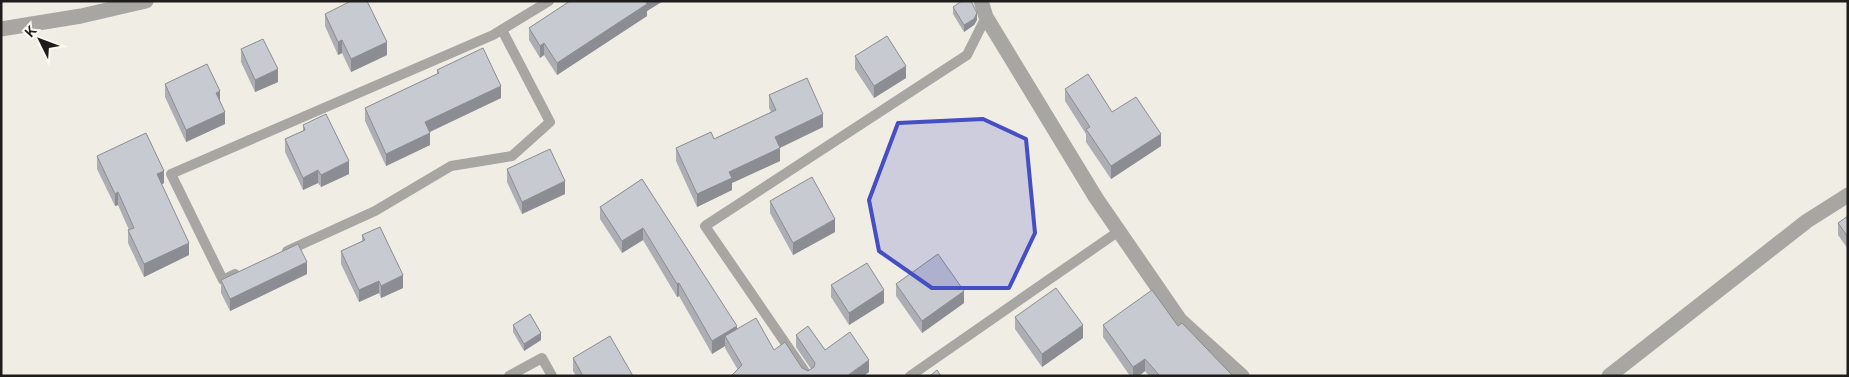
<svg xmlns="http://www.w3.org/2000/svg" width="1849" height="377" font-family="Raleway,sans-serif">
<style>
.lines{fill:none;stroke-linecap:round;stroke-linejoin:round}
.service{stroke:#a7a6a3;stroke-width:10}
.minor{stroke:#a7a6a3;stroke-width:15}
.tertiary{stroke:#a7a6a3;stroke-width:15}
.wall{fill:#acaeb4}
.shaded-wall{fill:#8c8d92}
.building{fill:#c8cad1;stroke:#8c8d92}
.marked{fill:#454ec3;fill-opacity:0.2;stroke:#454ec3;stroke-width:4;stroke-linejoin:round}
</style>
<rect width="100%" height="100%" fill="#f0ede5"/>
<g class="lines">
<g class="service">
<polyline points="287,251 375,211 451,166 512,156 550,122 502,30"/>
<polyline points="235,274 223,280 171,174 493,35 549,1"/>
<polyline points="509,376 542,358 552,376"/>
<polyline points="808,376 705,226 967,55 986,17"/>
<polyline points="910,376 1119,231"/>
</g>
<g class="minor">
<polyline points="981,1 986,17 1096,198 1180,320 1242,376"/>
<polyline points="1609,376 1807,221 1848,195"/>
</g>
<polyline class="tertiary" points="1,29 81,16 146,1"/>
</g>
<g class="wall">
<polygon points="570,1 663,1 647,11 647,16 557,75 544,55 540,58 529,40 529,28"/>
<polygon points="953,7 977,20 974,25 964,32 953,14"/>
<polygon points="325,14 387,55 351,72 342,53 338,55 325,26"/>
<polygon points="241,49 278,82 255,92 241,62"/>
<polygon points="855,56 906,78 874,98 855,69"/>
<polygon points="437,70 501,98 430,132 430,145 386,166 365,121 365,108 437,74"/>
<polygon points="165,84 220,101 225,124 186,142 165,97"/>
<polygon points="1065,89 1112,112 1161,146 1111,179 1086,142 1086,134 1065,101"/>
<polygon points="769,95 823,127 780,148 780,161 732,183 732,190 697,207 676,161 676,148 714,139 771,112 769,108"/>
<polygon points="303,125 349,174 321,187 318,183 303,190 285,152 285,139 303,131"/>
<polygon points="97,156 164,183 161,185 189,255 144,277 128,243 128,230 129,230 118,205 115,206 97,169"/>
<polygon points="507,169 565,194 522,214 507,182"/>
<polygon points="642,179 737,329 774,350 808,371 811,369 796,347 796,335 869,372 738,370 725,348 725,346 712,354 679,296 677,297 643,240 622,253 600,219 600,207"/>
<polygon points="770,201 835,232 793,255 770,213"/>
<polygon points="1848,216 1848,249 1838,235 1838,223"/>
<polygon points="362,235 403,288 381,298 379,293 359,302 341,264 341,251 362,241"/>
<polygon points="307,274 230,311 221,293 221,280"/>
<polygon points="896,284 964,303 922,333 896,296"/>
<polygon points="831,285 884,303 849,325 831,297"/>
<polygon points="1015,317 1083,338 1042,367 1015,329"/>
<polygon points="513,325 541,340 524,351 513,332"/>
<polygon points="1103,325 1178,326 1233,376 1149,376 1145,371 1139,376 1130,376 1103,337"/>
<polygon points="573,358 633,376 576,376 573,371"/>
</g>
<g class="shaded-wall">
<polygon points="645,1 663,1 647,11 647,16 557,75 557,63"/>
<polygon points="977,13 977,20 974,25 964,32 964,25"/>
<polygon points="342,40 342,53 338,55 338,42"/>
<polygon points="387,42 387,55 351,72 351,59"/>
<polygon points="544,43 544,55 540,58 540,46"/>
<polygon points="906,66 906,78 874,98 874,86"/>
<polygon points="278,69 278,82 255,92 255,80"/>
<polygon points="501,86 501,98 425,134 425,122"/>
<polygon points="220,91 220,103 216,93"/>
<polygon points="225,112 225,124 186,142 186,130"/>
<polygon points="823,114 823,127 775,150 775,137"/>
<polygon points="430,133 430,145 386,166 386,154"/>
<polygon points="1161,134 1161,146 1111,179 1111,166"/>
<polygon points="780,148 780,161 732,183 732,190 697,207 697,194 729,172"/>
<polygon points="349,161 349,174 321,187 321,175"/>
<polygon points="318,170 318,183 303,190 303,178"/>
<polygon points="164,171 164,183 157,187 157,174"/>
<polygon points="565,181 565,194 522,214 522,202"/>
<polygon points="118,192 118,205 115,206 115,194"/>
<polygon points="835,219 835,232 793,255 793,243"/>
<polygon points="643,228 643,240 622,253 622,241"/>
<polygon points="189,243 189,255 144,277 144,264"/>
<polygon points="307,262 307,274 230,311 230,299"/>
<polygon points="403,275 403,288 381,298 381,286"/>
<polygon points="379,281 379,293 359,302 359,290"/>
<polygon points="679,283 679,296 677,297 677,284"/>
<polygon points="884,290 884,303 849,325 849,313"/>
<polygon points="964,291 964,303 922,333 922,321"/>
<polygon points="1083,325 1083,338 1042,367 1042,354"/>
<polygon points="737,326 737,339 725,336 725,346 712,354 712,341"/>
<polygon points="541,333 541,340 524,351 524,344"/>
<polygon points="1145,359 1145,371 1139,376 1133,376 1133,367"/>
<polygon points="869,360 869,372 864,376 847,376"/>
</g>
<g class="building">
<polygon points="351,1 367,1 387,42 351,59 342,40 338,42 325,14"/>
<polygon points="570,1 646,1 647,4 557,63 544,43 540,46 529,28"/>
<polygon points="962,1 971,1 977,13 974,19 964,25 953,7"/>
<polygon points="887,36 906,66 874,86 855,56"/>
<polygon points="263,39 278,69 255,80 241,49"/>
<polygon points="483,48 501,86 425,122 430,133 386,154 365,108 439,73 437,70"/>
<polygon points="207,64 220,91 216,93 225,112 186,130 165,84"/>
<polygon points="1088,74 1112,112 1136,97 1161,134 1111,166 1086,129 1090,127 1065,89"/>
<polygon points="807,78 823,114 775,137 780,148 729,172 732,178 697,194 676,148 711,132 714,139 776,110 769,95"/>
<polygon points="326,114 349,161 321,175 318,170 303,178 285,139 305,130 303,125"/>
<polygon points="146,133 164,171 157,174 189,243 144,264 128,230 134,228 118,192 115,194 97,156"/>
<polygon points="550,149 565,181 522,202 507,169"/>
<polygon points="812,177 835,219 793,243 770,201"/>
<polygon points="642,179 737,326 712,341 679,283 677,284 643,228 622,241 600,207"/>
<polygon points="1848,216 1848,237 1838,223"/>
<polygon points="380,227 403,275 381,286 379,281 359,290 341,251 365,240 362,235"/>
<polygon points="298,244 307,262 230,299 221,280"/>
<polygon points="938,254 964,291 922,321 896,284"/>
<polygon points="867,263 884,290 849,313 831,285"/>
<polygon points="1056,288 1083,325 1042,354 1015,317"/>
<polygon points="1152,290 1178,326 1182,323 1233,376 1160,376 1145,359 1133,367 1103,325"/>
<polygon points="530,314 541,333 524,344 513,325"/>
<polygon points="756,318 774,350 785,342 802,368 808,371 814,367 815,363 796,335 808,326 825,350 850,332 869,360 847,376 731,376 742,365 725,336"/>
<polygon points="610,336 633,376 583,376 573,358"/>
<polygon points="937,370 941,376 930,376"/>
</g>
<path class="marked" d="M983 119 1026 139 1035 233 1009 288H932L879 251 869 200 898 123Z"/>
<rect width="1849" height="377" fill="none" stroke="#1f1d1b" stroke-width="5"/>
<g transform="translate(40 40) rotate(312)" stroke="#fefaf2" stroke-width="4" paint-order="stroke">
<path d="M0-4L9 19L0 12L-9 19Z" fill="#1f1d1b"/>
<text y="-8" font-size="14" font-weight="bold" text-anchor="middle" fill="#1f1d1b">K</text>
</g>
</svg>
